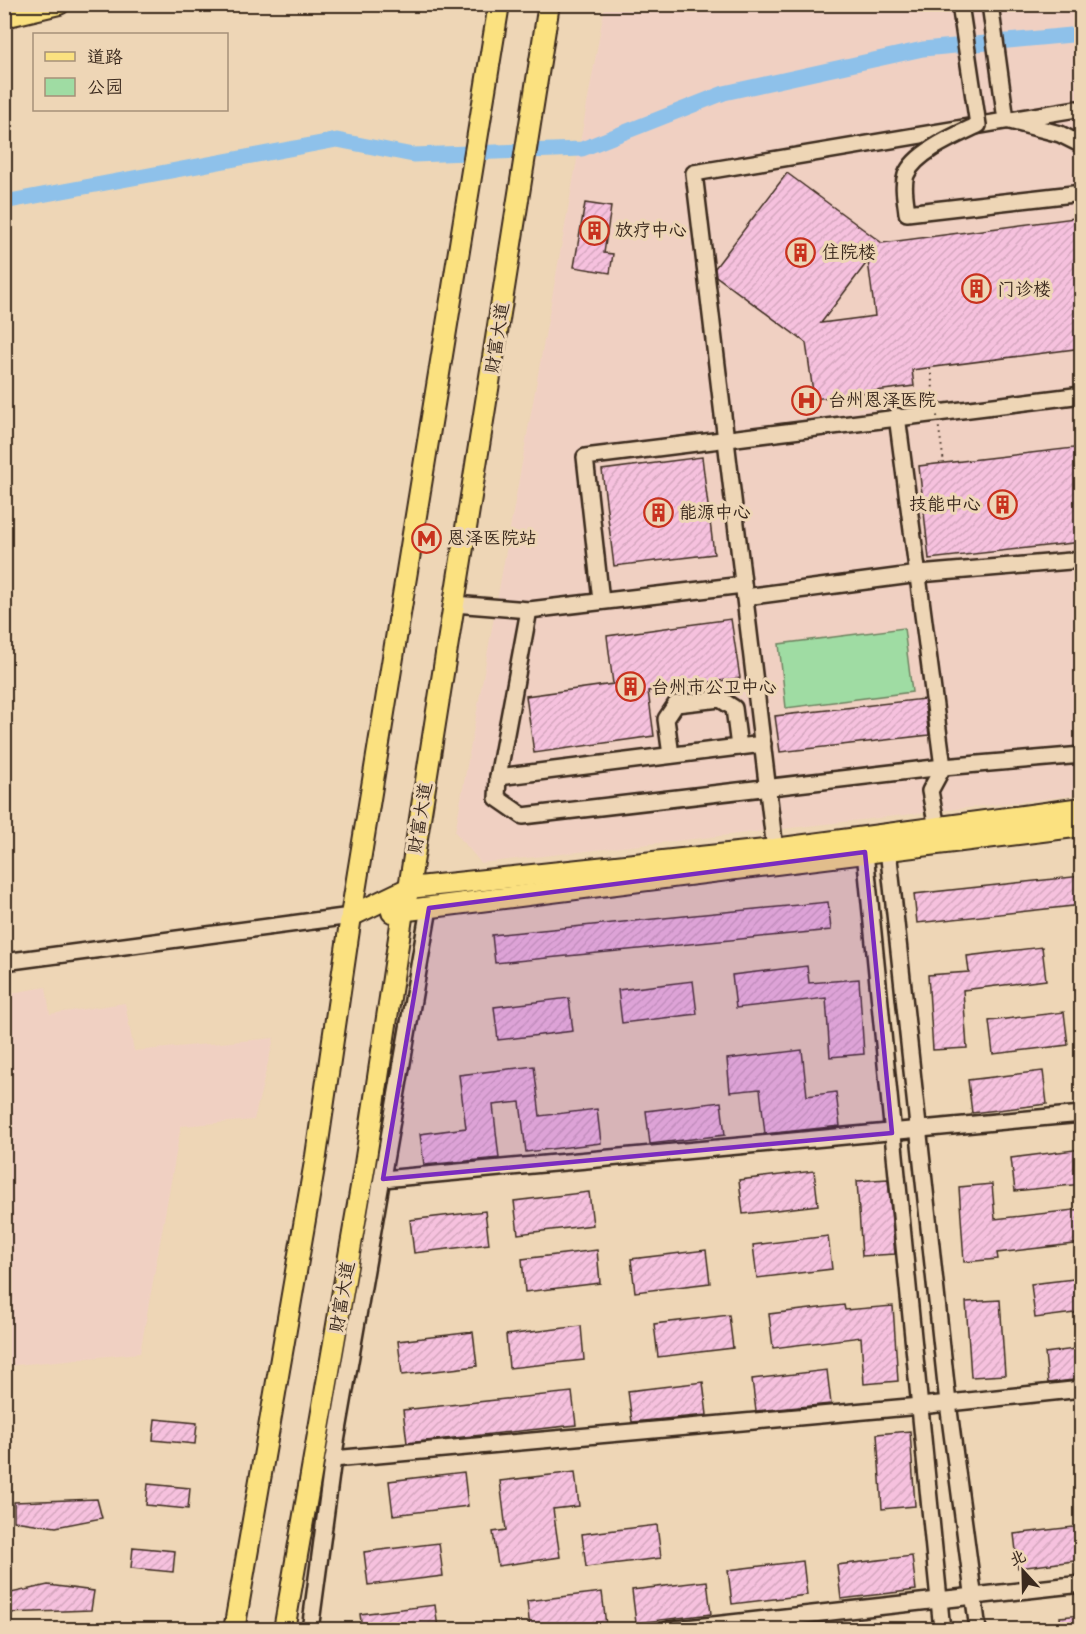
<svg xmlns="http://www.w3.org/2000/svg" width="1086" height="1634" font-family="'Shantell Sans','LXGW WenKai TC',sans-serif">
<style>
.built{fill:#f0d0c2}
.park{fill:#9fdca3;stroke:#6d8360;stroke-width:1.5}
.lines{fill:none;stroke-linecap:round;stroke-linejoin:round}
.canal{stroke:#8ec1ea;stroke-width:15}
.building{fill:url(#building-hatch);stroke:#3b2a1e;stroke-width:1.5;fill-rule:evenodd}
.minor-casing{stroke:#3b2a1e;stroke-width:20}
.major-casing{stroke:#3b2a1e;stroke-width:24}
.minor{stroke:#eed6b6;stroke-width:15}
.major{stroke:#fbe180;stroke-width:20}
.minor-bridge-casing{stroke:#3b2a1e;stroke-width:20;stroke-linecap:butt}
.path-bridge{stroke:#3b2a1e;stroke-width:2;stroke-dasharray:1.5 4.5;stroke-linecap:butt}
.minor-bridge{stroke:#eed6b6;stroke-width:15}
.marked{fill:#7b2cbf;fill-opacity:0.2;stroke:#7b2cbf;stroke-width:4.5;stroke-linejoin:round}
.labels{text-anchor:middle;stroke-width:6;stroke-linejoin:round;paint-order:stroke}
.poi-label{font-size:18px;fill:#3b2a1e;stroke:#eed6b6;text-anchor:start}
.street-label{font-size:18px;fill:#3b2a1e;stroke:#eed6b6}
</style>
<defs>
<pattern id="building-hatch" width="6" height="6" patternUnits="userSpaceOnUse" patternTransform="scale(1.5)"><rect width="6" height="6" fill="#f6c1de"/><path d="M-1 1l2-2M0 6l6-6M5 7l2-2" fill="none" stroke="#d4a6be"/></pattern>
</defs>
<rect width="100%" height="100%" fill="#eed6b6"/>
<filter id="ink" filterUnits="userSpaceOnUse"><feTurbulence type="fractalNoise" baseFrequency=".0167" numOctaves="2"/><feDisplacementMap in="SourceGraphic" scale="12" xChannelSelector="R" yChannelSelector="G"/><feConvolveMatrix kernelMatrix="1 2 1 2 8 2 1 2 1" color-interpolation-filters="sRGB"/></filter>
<g filter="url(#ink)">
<g class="built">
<polygon points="605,5 1081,5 1081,795 481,863 455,832"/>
<polygon points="46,987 50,1014 125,1003 134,1051 274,1038 254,1120 181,1126 140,1353 5,1366 5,994"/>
</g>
<polygon class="park" points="904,628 912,692 786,708 779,644"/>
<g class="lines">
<polyline class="canal" points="4,202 337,140 413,155 582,149 724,93 923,49 1082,34"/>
</g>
<g class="building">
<path d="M787 173 882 243 1082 217V348L912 370 914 386 814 399 806 343 716 276 715 268ZM868 261 875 316 821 323Z"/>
<polygon points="585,203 611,207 604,253 613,254 610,273 574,267"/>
<polygon points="1082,447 1082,542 929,559 919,466"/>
<polygon points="702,457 714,554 614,566 602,470"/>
<polygon points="731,619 740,678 648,691 654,736 534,753 526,696 613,684 607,636"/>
<polygon points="924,699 929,735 780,752 775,716"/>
<polygon points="1082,876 1082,905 917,923 914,894"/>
<polygon points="828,902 831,930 495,963 492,935"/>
<polygon points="1042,947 1046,980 963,990 967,1048 933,1050 928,975 969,972 967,956"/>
<polygon points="807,966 809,983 859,979 864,1054 830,1057 826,998 736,1008 732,975"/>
<polygon points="693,981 697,1014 622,1023 618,990"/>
<polygon points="569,998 573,1031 498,1040 494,1007"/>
<polygon points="1064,1012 1068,1045 993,1054 989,1021"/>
<polygon points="802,1050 807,1096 836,1092 840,1126 765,1134 760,1089 730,1092 727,1059"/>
<polygon points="534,1066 540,1116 597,1109 601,1143 526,1152 520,1102 493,1105 499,1158 424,1165 420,1134 466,1128 459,1075"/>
<polygon points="1043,1071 1047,1104 972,1113 968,1080"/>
<polygon points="721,1102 725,1135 650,1144 646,1111"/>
<polygon points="1082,1149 1082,1184 1015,1191 1011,1158"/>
<polygon points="814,1171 818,1205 743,1214 739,1180"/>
<polygon points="888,1179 895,1254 862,1256 857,1181"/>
<polygon points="992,1184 995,1219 1082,1209 1082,1243 997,1253 998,1259 964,1262 959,1187"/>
<polygon points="589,1192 593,1225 518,1234 514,1201"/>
<polygon points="485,1211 489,1244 414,1253 410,1220"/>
<polygon points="828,1236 832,1269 757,1278 753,1245"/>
<polygon points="597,1250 600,1283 525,1292 522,1259"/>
<polygon points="706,1250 710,1283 635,1292 631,1259"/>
<polygon points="1082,1278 1082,1312 1035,1318 1031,1284"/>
<polygon points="1000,1300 1005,1375 971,1377 966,1302"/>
<polygon points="844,1305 845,1310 893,1306 898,1381 864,1384 861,1337 773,1348 769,1314"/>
<polygon points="729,1315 733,1348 658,1357 654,1324"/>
<polygon points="581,1326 584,1360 509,1368 506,1335"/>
<polygon points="473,1332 477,1366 402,1375 398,1341"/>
<polygon points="1082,1348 1082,1379 1048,1383 1045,1353"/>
<polygon points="827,1370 831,1404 756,1411 752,1379"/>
<polygon points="703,1382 707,1415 632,1422 628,1391"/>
<polygon points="572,1392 576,1425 407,1443 403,1410"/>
<polygon points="155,1419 197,1423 195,1444 153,1440"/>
<polygon points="910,1431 915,1506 882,1509 877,1434"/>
<polygon points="464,1472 468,1506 393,1515 389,1481"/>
<polygon points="575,1472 579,1506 553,1509 560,1557 498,1566 493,1532 506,1530 500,1481"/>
<polygon points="148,1484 190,1488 188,1509 146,1505"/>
<polygon points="97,1499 102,1518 56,1527 14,1521 14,1502"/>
<polygon points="657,1525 661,1558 586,1567 582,1534"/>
<polygon points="1082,1526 1082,1560 1018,1568 1014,1534"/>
<polygon points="439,1543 443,1576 368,1585 364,1552"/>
<polygon points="133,1547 175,1551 173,1572 131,1568"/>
<polygon points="912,1556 916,1590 841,1599 837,1565"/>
<polygon points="803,1561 807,1595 732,1604 728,1570"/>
<polygon points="707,1581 711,1614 636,1623 632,1590"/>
<polygon points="48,1585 94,1591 91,1610 7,1613 6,1594"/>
<polygon points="602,1592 606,1625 571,1629 530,1629 527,1601"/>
<polygon points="435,1605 438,1629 362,1629 360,1614"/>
<polygon points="1082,1615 1082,1629 1061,1629 1060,1617"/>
</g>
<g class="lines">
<defs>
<g id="minor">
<polyline points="990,4 1006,120 1060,134 1082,145"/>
<polyline points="897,416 943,767 930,791 939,838"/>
<polyline points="745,597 919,574 1082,560"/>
<polyline points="601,601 585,457 1082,395"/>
<polyline points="454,604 529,610 743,585"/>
<polyline points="529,610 498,777 497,798 523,816 943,767 1082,755"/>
<polyline points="671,755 666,719 676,704 720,699 734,708 739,747"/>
<polyline points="498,777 763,744"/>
<polyline points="888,849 948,1403 978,1630"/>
<polyline points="865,852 942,1630"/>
<polyline points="776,858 694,173 1076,109"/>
<polyline points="4,962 351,916"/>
<polyline points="383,1179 1082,1114"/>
<polyline points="333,1459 920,1406 1082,1389"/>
<polyline points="310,1630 333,1459 429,908"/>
<polyline points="668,1630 1082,1584"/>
</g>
<g id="major">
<polyline points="4,17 59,4"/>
<polyline points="392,912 1082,826"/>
<polyline points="351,916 409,888 775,849 1082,808"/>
<polyline points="234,1630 316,1156 351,916 499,4"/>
<polyline points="284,1630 365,1164 403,911 409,888 549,4"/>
</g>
</defs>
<use href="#minor" class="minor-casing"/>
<use href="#major" class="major-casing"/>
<use href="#minor" class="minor"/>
<use href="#major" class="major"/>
<defs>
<path id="minor-bridge" d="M960 4 978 125C957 135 915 152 906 175 902 186 906 202 907 213L1082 193"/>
</defs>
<use href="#minor-bridge" class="minor-bridge-casing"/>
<polyline class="path-bridge" points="930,368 944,463"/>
<use href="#minor-bridge" class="minor-bridge"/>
</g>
</g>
<path class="marked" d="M865 852 892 1133 383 1179 429 908Z"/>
<defs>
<symbol id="building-ring" viewBox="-11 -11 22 22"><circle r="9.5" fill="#eed6b6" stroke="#c8321e" stroke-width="1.5"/><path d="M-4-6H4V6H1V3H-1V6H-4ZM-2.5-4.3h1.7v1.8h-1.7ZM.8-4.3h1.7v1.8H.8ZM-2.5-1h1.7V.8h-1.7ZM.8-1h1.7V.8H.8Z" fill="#c8321e"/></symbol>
<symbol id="hospital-ring" viewBox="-11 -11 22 22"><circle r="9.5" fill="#eed6b6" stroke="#c8321e" stroke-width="1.5"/><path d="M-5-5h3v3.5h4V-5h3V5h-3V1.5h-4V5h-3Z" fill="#c8321e"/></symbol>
<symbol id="metro-ring" viewBox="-11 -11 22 22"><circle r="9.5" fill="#eed6b6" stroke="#c8321e" stroke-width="1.5"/><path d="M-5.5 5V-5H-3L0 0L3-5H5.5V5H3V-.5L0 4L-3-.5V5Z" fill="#c8321e"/></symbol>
</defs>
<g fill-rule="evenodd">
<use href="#building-ring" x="578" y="214" width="33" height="33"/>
<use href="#building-ring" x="784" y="236" width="33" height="33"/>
<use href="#building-ring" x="960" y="272" width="33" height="33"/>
<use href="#hospital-ring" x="790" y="384" width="33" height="33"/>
<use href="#building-ring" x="986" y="488" width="33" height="33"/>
<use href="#building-ring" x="642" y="496" width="33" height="33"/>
<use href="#metro-ring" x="410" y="522" width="33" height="33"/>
<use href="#building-ring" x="614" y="670" width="33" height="33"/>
</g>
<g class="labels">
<g class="poi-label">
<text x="615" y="236">放疗中心</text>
<text x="822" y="258">住院楼</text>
<text x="997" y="295">门诊楼</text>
<text x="828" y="406">台州恩泽医院</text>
<text x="981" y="510" text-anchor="end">技能中心</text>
<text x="679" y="518">能源中心</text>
<text x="447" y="544">恩泽医院站</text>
<text x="651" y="693">台州市公卫中心</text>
</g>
<g class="street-label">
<text transform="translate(497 338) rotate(-81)" y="6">财富大道</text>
<text transform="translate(420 818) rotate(-81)" y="6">财富大道</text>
<text transform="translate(342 1297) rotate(-80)" y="6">财富大道</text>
</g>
</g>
<rect width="1086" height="1634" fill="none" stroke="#eed6b6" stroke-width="24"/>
<rect x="12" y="12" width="1062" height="1610" fill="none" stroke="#3b2a1e" stroke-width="2" filter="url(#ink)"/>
<rect x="33" y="33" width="195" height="78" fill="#eed6b6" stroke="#a69179" stroke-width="1.5"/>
<rect x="45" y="52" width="30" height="9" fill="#fbe180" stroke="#a69179" stroke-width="1.5"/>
<text x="87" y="63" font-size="18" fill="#3b2a1e">道路</text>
<rect x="45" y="78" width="30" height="18" fill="#9fdca3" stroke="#a69179" stroke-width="1.5"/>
<text x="87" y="93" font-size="18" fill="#3b2a1e">公园</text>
<g transform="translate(1023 1571) rotate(338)" stroke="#eed6b6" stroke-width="4.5" paint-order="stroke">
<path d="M0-4.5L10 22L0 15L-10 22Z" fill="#3b2a1e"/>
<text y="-9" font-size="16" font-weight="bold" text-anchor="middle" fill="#3b2a1e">北</text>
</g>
</svg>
